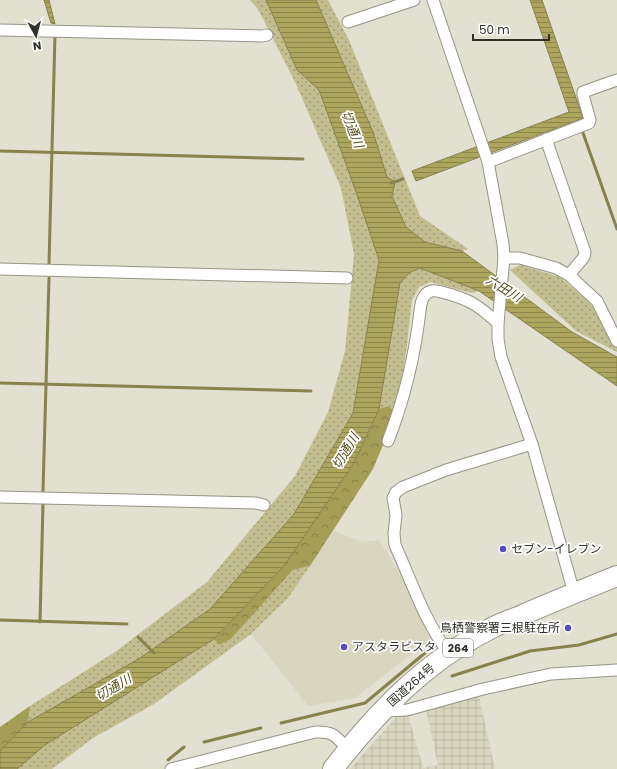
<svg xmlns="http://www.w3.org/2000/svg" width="617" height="769" font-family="Poppins,'Noto Sans JP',sans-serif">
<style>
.built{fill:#d8d6bf}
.industrial{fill:url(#industrial-grid)}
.grass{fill:url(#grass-dots)}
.forest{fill:url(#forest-crowns)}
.water{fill:url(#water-rules);stroke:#87824e}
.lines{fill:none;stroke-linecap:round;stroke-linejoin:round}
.stream{stroke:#87824e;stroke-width:3}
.street-casing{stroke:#959485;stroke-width:13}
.highway-casing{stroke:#959485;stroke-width:22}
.street{stroke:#fff;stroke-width:11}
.highway{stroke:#fff;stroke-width:20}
.poi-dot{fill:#5a4bc3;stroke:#fff;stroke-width:1.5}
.labels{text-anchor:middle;stroke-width:3.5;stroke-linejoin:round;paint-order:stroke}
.shield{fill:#fff;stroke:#6f6f6b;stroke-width:1}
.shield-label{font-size:11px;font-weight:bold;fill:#31312b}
.poi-label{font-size:12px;fill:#31312b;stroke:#fff;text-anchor:start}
.street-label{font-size:12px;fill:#31312b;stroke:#fff}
.water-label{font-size:13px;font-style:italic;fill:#56511a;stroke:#fff}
</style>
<defs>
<pattern id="industrial-grid" width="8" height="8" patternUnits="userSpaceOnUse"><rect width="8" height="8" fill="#d8d6bf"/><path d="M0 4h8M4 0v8" fill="none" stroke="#bab8a4"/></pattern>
<pattern id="grass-dots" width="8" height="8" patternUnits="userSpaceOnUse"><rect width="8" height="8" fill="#c2be90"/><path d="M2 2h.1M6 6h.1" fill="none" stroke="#9e9b76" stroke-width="1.8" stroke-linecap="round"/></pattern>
<pattern id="forest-crowns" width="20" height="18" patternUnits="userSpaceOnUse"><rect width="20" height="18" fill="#a59e56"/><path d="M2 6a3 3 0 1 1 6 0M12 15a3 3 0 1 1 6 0" fill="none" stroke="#878147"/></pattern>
<pattern id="water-rules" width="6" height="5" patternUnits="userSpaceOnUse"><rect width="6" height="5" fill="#aca55d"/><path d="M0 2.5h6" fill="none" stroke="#8d874d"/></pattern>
</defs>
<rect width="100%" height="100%" fill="#e2e0d0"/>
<polygon class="built" points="334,531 363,542 379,540 399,572 430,640 355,698 308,706 251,634 288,598"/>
<polygon class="industrial" points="479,696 495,769 350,769 398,715 408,714 423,768 438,765 426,709"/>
<g class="grass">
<polygon points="250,0 266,0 297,70 319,90 355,189 379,260 353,413 294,514 210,609 140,658 28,722 30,706 115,652 207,582 295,476 328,412 345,351 354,254 341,188 295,82 258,9"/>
<polygon points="316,0 328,0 349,40 420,216 468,249 462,251 425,242 406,227 392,196 373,132"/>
<polygon points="520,265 560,277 590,303 615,346 617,347 617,352 576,331 510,270"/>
<polygon points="420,268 479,291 472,293 431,282 419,287 412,300 406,353 396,414 389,406 379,409 400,283 409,273"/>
<polygon points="310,566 288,598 251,634 154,704 93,738 52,769 17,769 45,745 214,639 220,644 231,639 293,570"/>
</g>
<g class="forest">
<polygon points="389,406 396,414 373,469 310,566 293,570 231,639 219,645 214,639 284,566 354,463 379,409"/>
<polygon points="30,706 28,722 0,751 0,727"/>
</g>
<g class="water">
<polygon points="44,0 49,0 55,24 51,23"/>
<polygon points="266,0 316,0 373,132 387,177 395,182 392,196 406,227 425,242 462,251 572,332 617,357 617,386 479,291 420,268 409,273 400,283 379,409 354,463 284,566 214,639 45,745 17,769 0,769 0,751 28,722 140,658 210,609 294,514 353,413 379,260 355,189 319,90 297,70"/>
<polygon points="530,0 542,0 583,118 416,181 412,171 569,112"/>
</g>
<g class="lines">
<g class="stream">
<polyline points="583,133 617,229"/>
<polyline points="0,151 303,159"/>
<polyline points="391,183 403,179"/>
<polyline points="49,264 55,34"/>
<polyline points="0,383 311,391"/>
<polyline points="43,491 49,278"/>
<polyline points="0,620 127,624"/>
<polyline points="40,622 43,504"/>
<polyline points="138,637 154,653"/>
<polyline points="452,676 530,651 579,645 617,634"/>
<polyline points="281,723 365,703 431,648"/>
<polyline points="204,742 261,728"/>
<polyline points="168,760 184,747"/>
</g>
<defs>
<g id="street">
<polyline points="433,0 488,162 503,244 504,258 498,323 498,339 501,357 532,444 574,593"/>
<polyline points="348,22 414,0"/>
<polyline points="0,30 262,36 267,35"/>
<polyline points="546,139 585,252 584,257 569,275"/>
<polyline points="488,162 589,123 590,120 583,95 583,92 617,80"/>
<polyline points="504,258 520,258 556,268 569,275 597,301 617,341"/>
<polyline points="0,269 347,278"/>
<path d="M388 441C404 400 415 354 420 311 421 303 422 294 431 291 438 289 465 299 472 303 481 308 490 316 498 323"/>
<polyline points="0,497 256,503 264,505"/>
<path d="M449 653C425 623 411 580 395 545L394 533 396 515 393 498 396 492 403 487 446 470 532 444"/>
<polyline points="382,711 407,710 483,689 551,674 617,670"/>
<path d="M171 769 315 732C334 731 336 737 348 749"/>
</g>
<path id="highway" d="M333 769C376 713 424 663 488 630 500 623 514 619 527 613 557 600 587 588 617 576"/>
</defs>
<use href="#street" class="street-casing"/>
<use href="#highway" class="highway-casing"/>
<use href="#street" class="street"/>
<use href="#highway" class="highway"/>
</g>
<g class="poi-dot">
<circle cx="503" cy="549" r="4"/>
<circle cx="568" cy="628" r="4"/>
<circle cx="344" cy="647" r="4"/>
</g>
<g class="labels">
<rect class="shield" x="443" y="639" width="30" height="18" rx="3"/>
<g class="shield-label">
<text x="458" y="652">264</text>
</g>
<g class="poi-label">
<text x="511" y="553">セブン-イレブン</text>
<text x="560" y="632" text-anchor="end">鳥栖警察署三根駐在所</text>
<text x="352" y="651">アスタラビスタ</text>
</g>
<g class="street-label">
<text transform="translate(411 685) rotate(-41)" y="4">国道264号</text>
</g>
<g class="water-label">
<text transform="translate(353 129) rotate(69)" y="5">切通川</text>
<text transform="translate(504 288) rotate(31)" y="5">六田川</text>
<text transform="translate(345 451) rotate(-59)" y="5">切通川</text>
<text transform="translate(113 687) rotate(-31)" y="5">切通川</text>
</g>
</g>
<g transform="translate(36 36) rotate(173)" stroke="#ffffff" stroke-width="3" paint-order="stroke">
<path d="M0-3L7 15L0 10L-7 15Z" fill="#31312b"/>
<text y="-6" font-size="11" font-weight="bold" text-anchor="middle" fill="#31312b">N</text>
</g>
<path d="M473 34v6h76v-6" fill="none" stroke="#31312b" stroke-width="2"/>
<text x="479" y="34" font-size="12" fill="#31312b" stroke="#ffffff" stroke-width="3" paint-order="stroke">50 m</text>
</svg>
